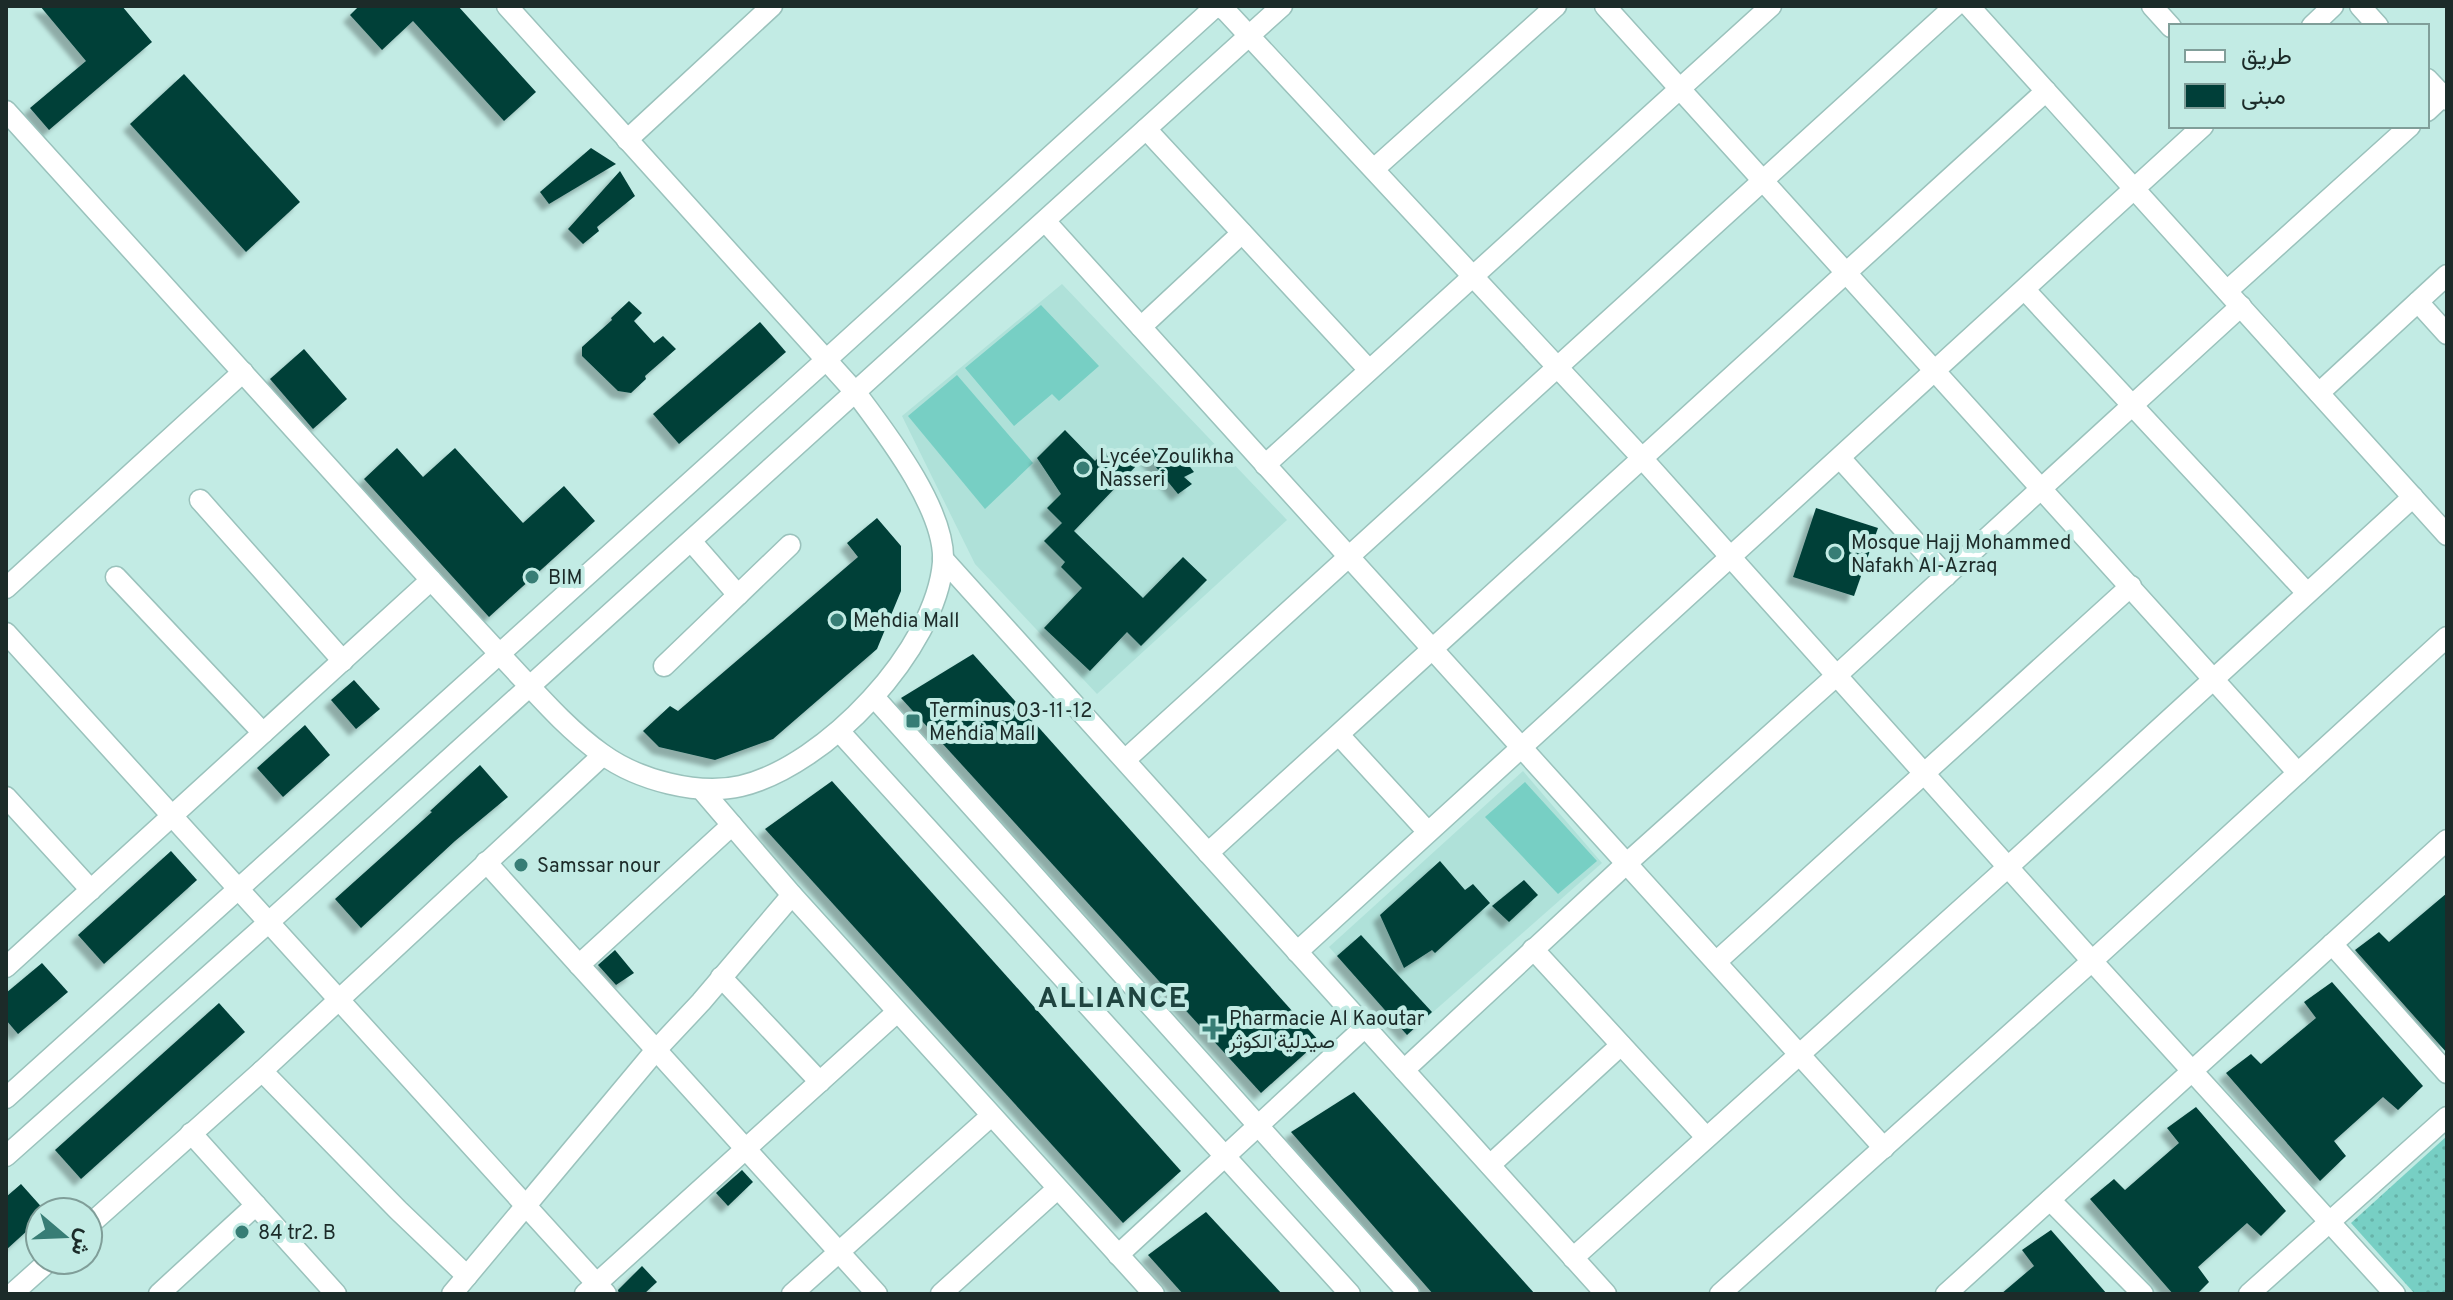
<svg xmlns="http://www.w3.org/2000/svg" width="2453" height="1300" font-family="Overpass,Vazirmatn,sans-serif">
<style>
.built{fill:#afe1d9}
.grass{fill:url(#grass-dots)}
.garden{fill:#77cfc4}
.building{fill:#003f39;filter:url(#shadow)}
.lines{fill:none;stroke-linecap:round;stroke-linejoin:round}
.minor-casing{stroke:#9ac2bc;stroke-width:23}
.minor{stroke:#fff;stroke-width:20}
.poi-dot{fill:#377d75;stroke:#c2ebe4;stroke-width:3}
.labels{text-anchor:middle;stroke-width:8;stroke-linejoin:round;paint-order:stroke}
.poi-label{font-size:20px;fill:#1c2b29;stroke:#c2ebe4;text-anchor:start}
.district-label{font-size:28px;font-weight:bold;letter-spacing:2px;fill:#1f4440;stroke:#c2ebe4}
</style>
<defs>
<pattern id="grass-dots" width="8" height="8" patternUnits="userSpaceOnUse" patternTransform="scale(2)"><rect width="8" height="8" fill="#77cfc4"/><path d="M2 2h.1M6 6h.1" fill="none" stroke="#66b2a8" stroke-width="1.8" stroke-linecap="round"/></pattern>
<filter id="shadow"><feDropShadow dx="-7" dy="7" stdDeviation="2" flood-color="#0004"/></filter>
</defs>
<rect width="100%" height="100%" fill="#c2ebe4"/>
<g class="built">
<polygon points="1062,284 1287,520 1097,694 975,564 902,416"/>
<polygon points="1523,771 1602,863 1407,1035 1329,947"/>
</g>
<polygon class="grass" points="2447,1136 2447,1294 2415,1294 2351,1223"/>
<g class="garden">
<polygon points="1041,305 1099,366 1059,401 1052,394 1014,426 965,368"/>
<polygon points="957,375 1033,463 985,509 908,416"/>
<polygon points="1525,782 1597,861 1558,894 1485,817"/>
</g>
<g class="building">
<polygon points="40,6 122,6 152,42 49,130 30,108 86,61"/>
<polygon points="359,6 458,6 536,92 504,121 413,21 382,50 350,15"/>
<polygon points="184,74 300,202 246,252 130,124"/>
<polygon points="591,148 616,164 549,204 540,192"/>
<polygon points="620,171 635,196 597,227 599,231 583,244 568,229"/>
<polygon points="629,301 642,313 634,321 654,343 663,336 676,349 645,376 646,379 631,393 618,391 582,356 582,347 612,320 611,318"/>
<polygon points="760,322 786,352 679,444 653,414"/>
<polygon points="304,349 347,399 313,429 270,379"/>
<polygon points="1065,430 1095,461 1105,450 1114,457 1123,449 1137,465 1074,531 1143,598 1183,557 1207,580 1141,646 1127,632 1090,671 1044,628 1082,588 1061,567 1065,562 1044,541 1062,523 1047,508 1061,494 1037,458"/>
<polygon points="397,448 423,477 455,448 523,523 564,486 595,521 489,617 364,479"/>
<polygon points="1152,449 1158,453 1162,450 1167,456 1176,449 1194,472 1184,477 1192,484 1178,494 1146,455"/>
<polygon points="1816,508 1878,528 1854,596 1793,577"/>
<polygon points="877,518 901,546 901,591 877,649 773,739 715,760 659,747 643,731 670,706 678,711 858,557 847,543"/>
<polygon points="973,654 1319,1041 1261,1093 901,698"/>
<polygon points="354,680 380,709 356,729 331,700"/>
<polygon points="305,725 330,755 283,797 257,768"/>
<polygon points="480,765 508,797 455,841 361,928 335,899 432,812 430,811"/>
<polygon points="832,781 1181,1171 1123,1223 765,829"/>
<polygon points="171,851 197,880 104,964 78,935"/>
<polygon points="1440,861 1465,890 1473,884 1490,903 1435,953 1432,950 1404,968 1380,915"/>
<polygon points="1524,880 1538,895 1509,922 1492,906"/>
<polygon points="2447,893 2447,1053 2355,950 2379,932 2389,942"/>
<polygon points="1361,935 1432,1012 1407,1035 1337,956"/>
<polygon points="615,950 634,973 616,985 598,965"/>
<polygon points="42,963 68,992 18,1034 6,1020 6,993"/>
<polygon points="2332,982 2423,1086 2398,1110 2383,1097 2334,1141 2346,1156 2320,1181 2226,1073 2251,1054 2261,1064 2316,1018 2304,1002"/>
<polygon points="219,1003 245,1032 81,1179 55,1150"/>
<polygon points="1354,1092 1535,1294 1433,1294 1291,1132"/>
<polygon points="2196,1107 2286,1211 2261,1236 2247,1223 2198,1267 2209,1282 2197,1294 2173,1294 2090,1199 2114,1179 2125,1190 2179,1143 2167,1128"/>
<polygon points="742,1170 753,1182 728,1206 716,1193"/>
<polygon points="21,1184 46,1212 40,1212 40,1219 6,1250 6,1197"/>
<polygon points="1206,1212 1282,1294 1183,1294 1148,1255"/>
<polygon points="2051,1230 2107,1294 2001,1294 2034,1266 2022,1250"/>
<polygon points="642,1266 657,1282 644,1294 619,1294 618,1290"/>
</g>
<g class="lines">
<defs>
<g id="minor">
<polyline points="1219,6 1226,11 1641,457 2092,961 2395,1294"/>
<polyline points="1605,6 2298,773"/>
<polyline points="1969,6 2447,535"/>
<polyline points="2152,6 2171,27"/>
<polyline points="2360,6 2378,26"/>
<polyline points="2312,26 2333,6"/>
<polyline points="2427,79 2447,100"/>
<path d="M6 111C134 251 261 392 388 533 428 577 468 620 508 663 538 695 567 729 602 754 638 780 698 796 741 786 826 766 936 649 943 562 946 510 886 433 856 393L507 6"/>
<polyline points="2427,111 2443,96"/>
<polyline points="1146,129 1369,370"/>
<polyline points="627,140 772,6"/>
<polyline points="1374,169 1556,6"/>
<polyline points="1045,221 1884,1148"/>
<polyline points="2025,290 2307,593"/>
<polyline points="2227,291 2410,126"/>
<polyline points="2418,302 2447,334"/>
<polyline points="1141,327 1242,233"/>
<polyline points="2319,393 2447,275"/>
<polyline points="1840,458 1946,576"/>
<polyline points="1265,465 1771,6"/>
<polyline points="200,500 343,661"/>
<polyline points="691,541 738,595"/>
<polyline points="943,559 1606,1294"/>
<polyline points="116,577 263,733"/>
<polyline points="6,588 243,372"/>
<polyline points="6,633 606,1294"/>
<polyline points="664,666 790,545"/>
<polyline points="874,697 1409,1294"/>
<polyline points="839,731 1350,1294"/>
<polyline points="1339,735 1428,832"/>
<polyline points="1125,760 1955,6"/>
<polyline points="702,790 792,895 1154,1294"/>
<polyline points="6,797 91,890"/>
<polyline points="1208,853 2046,91"/>
<polyline points="486,862 877,1294"/>
<polyline points="2332,944 2447,1073"/>
<polyline points="1533,949 1706,1137"/>
<polyline points="1297,952 2203,126"/>
<polyline points="1716,962 2131,586"/>
<polyline points="579,965 732,825"/>
<polyline points="6,967 431,580"/>
<polyline points="721,977 820,1082"/>
<polyline points="1404,1070 1626,864 1836,676 2241,306"/>
<polyline points="262,1071 398,1210 467,1276"/>
<polyline points="6,1098 826,360 1216,6"/>
<polyline points="191,1133 336,1294"/>
<polyline points="6,1156 269,922 1282,6"/>
<polyline points="1490,1165 1621,1045"/>
<polyline points="2050,1200 2143,1294"/>
<polyline points="88,1226 262,1071 603,755"/>
<polyline points="1118,1255 1365,1027"/>
<polyline points="1573,1258 2008,867 2413,497"/>
<polyline points="12,1294 50,1260"/>
<polyline points="159,1294 256,1205"/>
<polyline points="452,1294 656,1050 701,1002 792,895"/>
<polyline points="585,1294 897,1012"/>
<polyline points="792,1294 991,1116"/>
<polyline points="941,1294 1057,1189"/>
<polyline points="1720,1294 2092,961 2447,637"/>
<polyline points="1946,1294 2447,840"/>
<polyline points="2249,1294 2447,1117"/>
</g>
</defs>
<use href="#minor" class="minor-casing"/>
<use href="#minor" class="minor"/>
</g>
<g class="poi-dot">
<circle cx="1083" cy="468" r="8"/>
<circle cx="1835" cy="553" r="8"/>
<circle cx="532" cy="577" r="8"/>
<circle cx="837" cy="620" r="8"/>
<rect x="905" y="713" width="16" height="16" rx="4"/>
<circle cx="521" cy="865" r="8"/>
<path d="M1209 1017h8v8h8v8h-8v8h-8v-8h-8v-8h8z"/>
<circle cx="242" cy="1232" r="8"/>
</g>
<g class="labels">
<g class="poi-label">
<text x="1099" y="463">Lycée Zoulikha<tspan x="1099" dy="23">Nasseri</tspan></text>
<text x="1851" y="549">Mosque Hajj Mohammed<tspan x="1851" dy="23">Nafakh Al-Azraq</tspan></text>
<text x="548" y="584">BIM</text>
<text x="853" y="627">Mehdia Mall</text>
<text x="929" y="717">Terminus 03-11-12<tspan x="929" dy="23">Mehdia Mall</tspan></text>
<text x="537" y="872">Samssar nour</text>
<text x="1229" y="1025">Pharmacie Al Kaoutar<tspan x="1229" dy="23">صيدلية الكوثر</tspan></text>
<text x="258" y="1239">84 tr2. B</text>
</g>
<g class="district-label">
<text x="1113" y="1007">ALLIANCE</text>
</g>
</g>
<rect width="2453" height="1300" fill="none" stroke="#1c2b29" stroke-width="16"/>
<rect x="2169" y="24" width="260" height="104" fill="#c2ebe4" stroke="#809e99" stroke-width="2"/>
<rect x="2185" y="50" width="40" height="12" fill="#ffffff" stroke="#809e99" stroke-width="2"/>
<text x="2241" y="64" font-size="24" fill="#1c2b29">طريق</text>
<rect x="2185" y="84" width="40" height="24" fill="#003f39" stroke="#809e99" stroke-width="2"/>
<text x="2241" y="104" font-size="24" fill="#1c2b29">مبنى</text>
<g transform="translate(64 1236) rotate(109)"><circle r="38" fill="#c2ebe4" stroke="#809e99" stroke-width="2"/>
<path d="M0-6L14 30L0 20L-14 30Z" fill="#377d75"/>
<text y="-12" font-size="22" font-weight="bold" text-anchor="middle" fill="#1c2b29">ش</text>
</g>
</svg>
